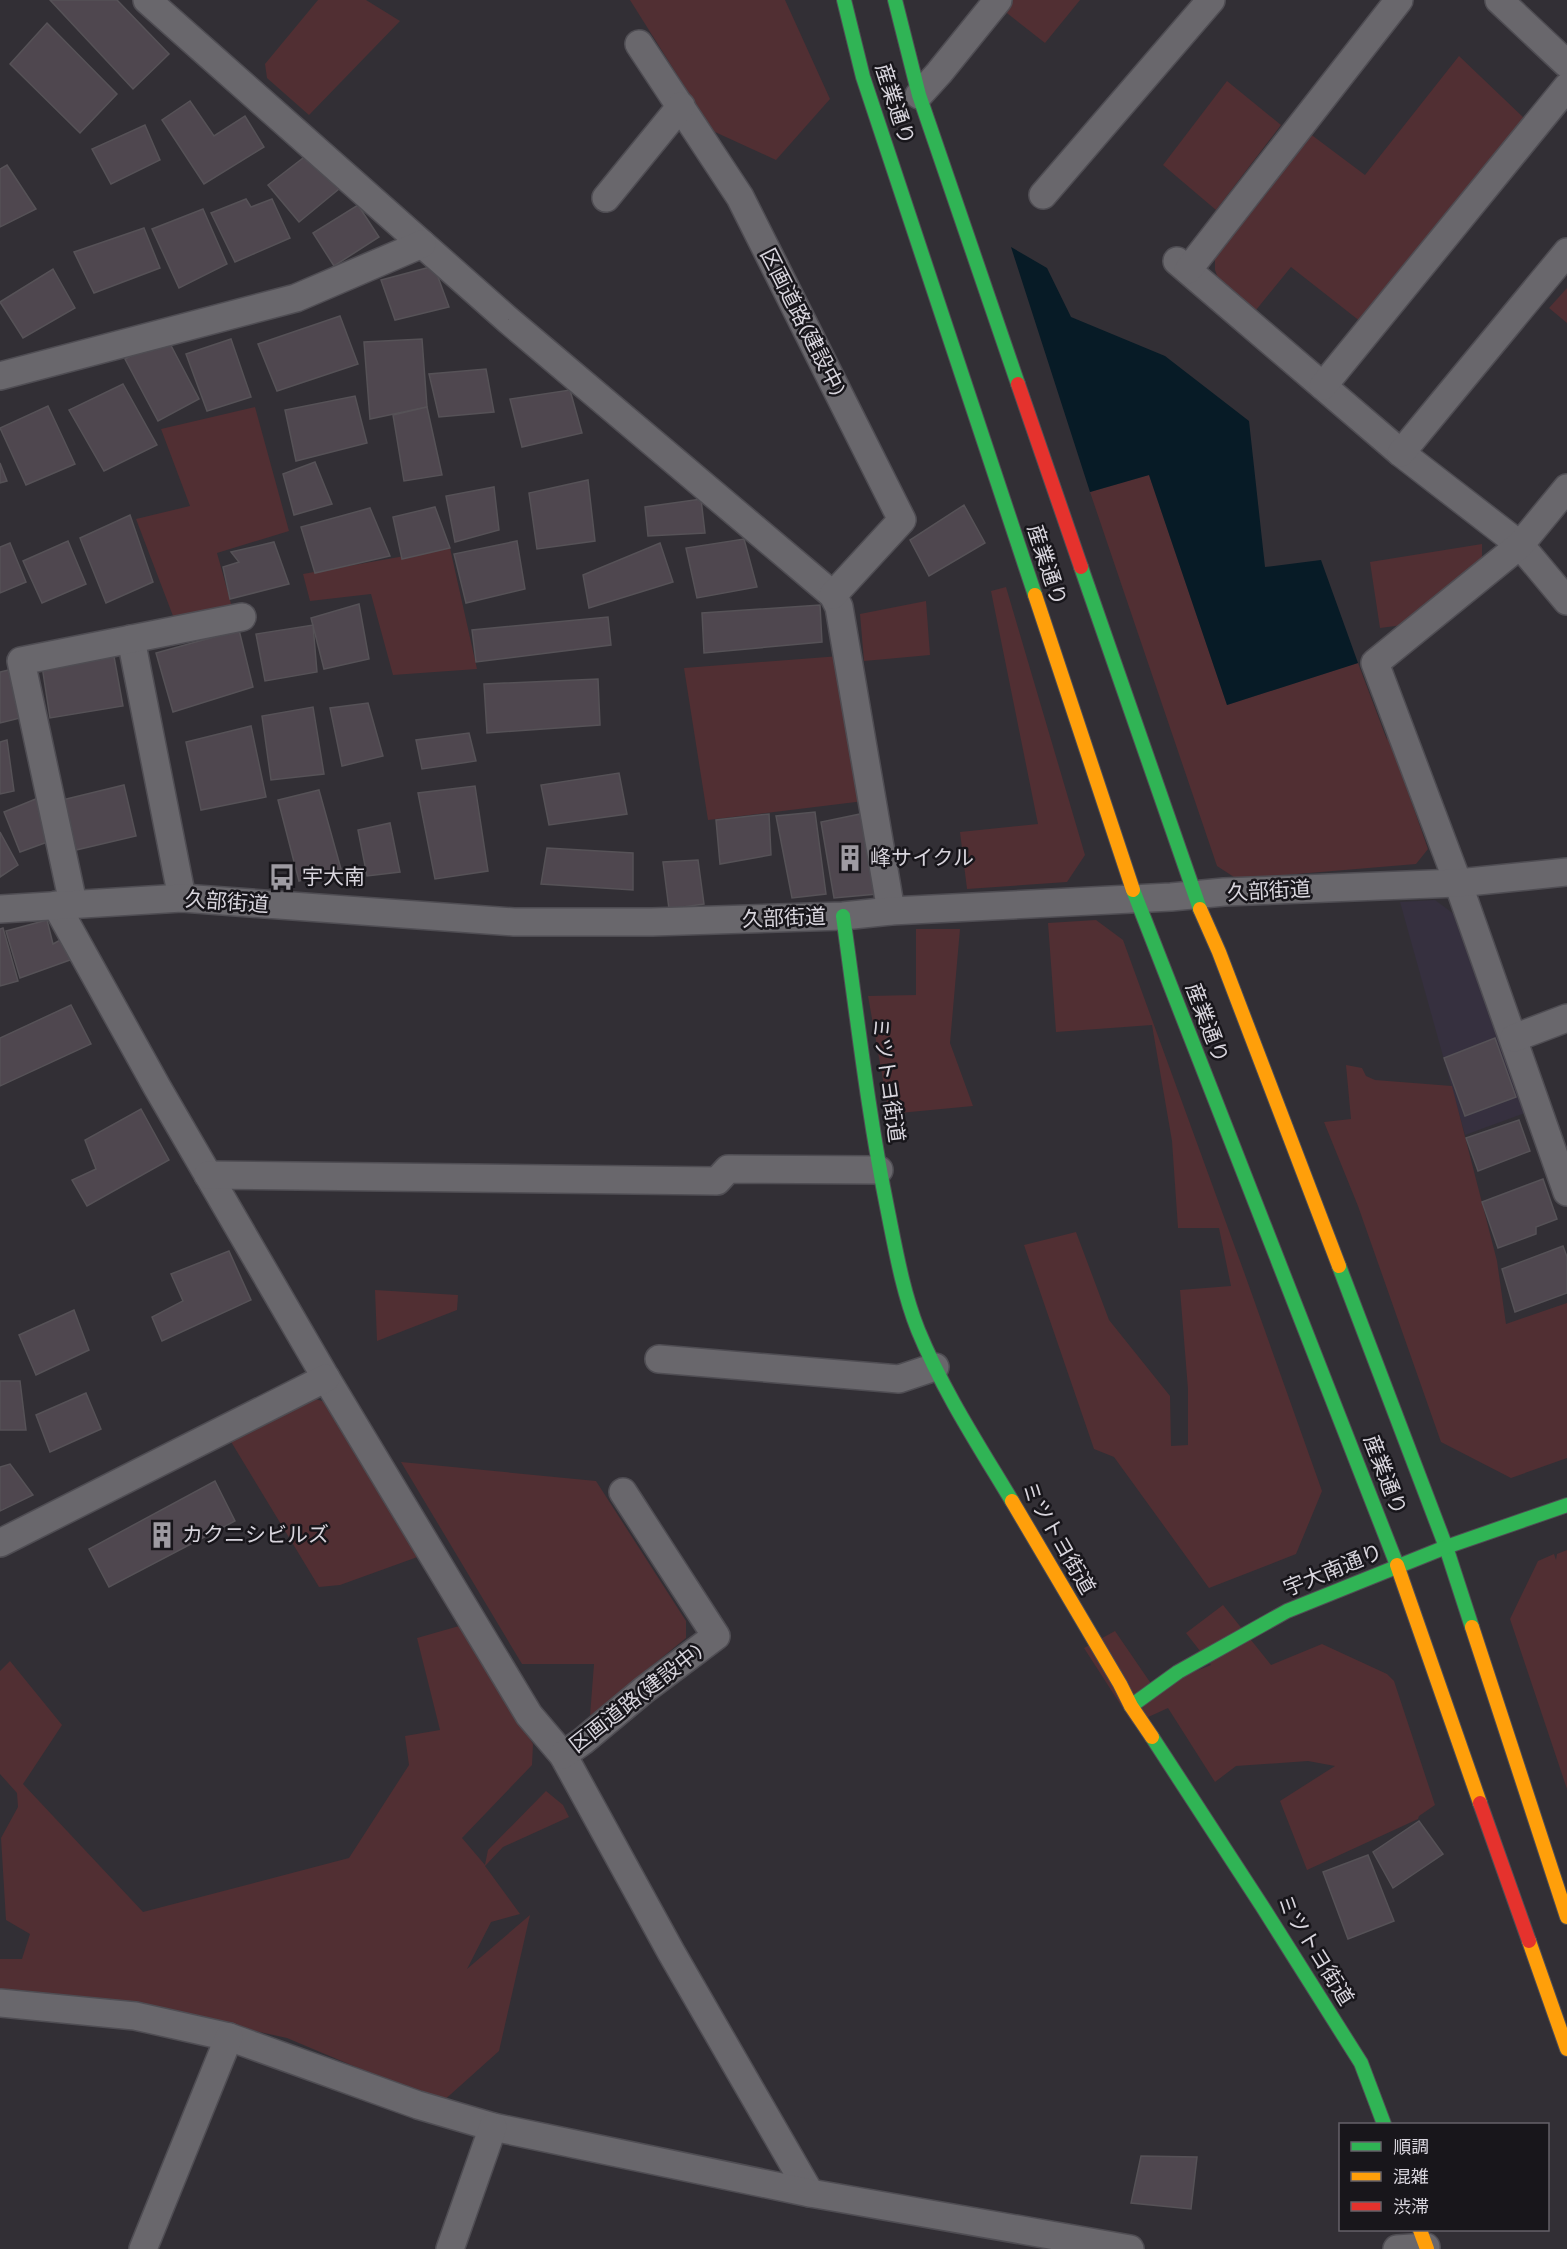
<svg xmlns="http://www.w3.org/2000/svg" width="1567" height="2249" font-family="Karla,'Noto Sans JP',sans-serif">
<style>
.built{fill:#36303f}
.green{fill:#512f33}
.water{fill:#071b26}
.building{fill:#4f474f;stroke:#565257;stroke-width:1.5}
.lines{fill:none;stroke-linecap:round;stroke-linejoin:round}
.street-casing{stroke:#4f4d53;stroke-width:30}
.fast-casing{stroke:#4f4d53;stroke-width:16}
.slow-casing{stroke:#4f4d53;stroke-width:16}
.jam-casing{stroke:#4f4d53;stroke-width:16}
.street{stroke:#69676c;stroke-width:27}
.fast{stroke:#30b455;stroke-width:14}
.slow{stroke:#ff9f0a;stroke-width:14}
.jam{stroke:#e5322d;stroke-width:14}
.labels{text-anchor:middle;stroke-width:5;stroke-linejoin:round;paint-order:stroke}
.street-label{font-size:21px;fill:#d8d5dd;stroke:#18161b}
.poi-label{font-size:21px;fill:#d8d5dd;stroke:#18161b;text-anchor:start}
</style>
<rect width="100%" height="100%" fill="#322f35"/>
<polygon class="built" points="1435,900 1458,917 1525,1113 1465,1135 1400,902"/>
<g class="green">
<polygon points="318,0 366,0 400,21 309,115 267,78 265,64"/>
<polygon points="630,0 785,0 830,99 776,160 715,132 703,116"/>
<polygon points="1012,0 1080,0 1045,43 1003,10"/>
<polygon points="1459,56 1525,119 1361,322 1291,267 1256,310 1218,278 1215,270 1215,256 1309,133 1365,175"/>
<polygon points="1227,81 1281,125 1216,210 1163,165"/>
<polygon points="1567,288 1567,323 1549,308"/>
<polygon points="255,407 289,531 217,553 235,618 178,629 136,519 190,506 161,429"/>
<polygon points="1149,475 1227,705 1358,663 1387,740 1386,729 1428,849 1416,864 1237,879 1217,866 1090,492"/>
<polygon points="1482,544 1482,563 1411,624 1380,628 1370,562"/>
<polygon points="450,548 477,669 393,675 371,594 310,601 303,574"/>
<polygon points="1006,587 1085,855 1067,882 967,889 960,832 1038,824 991,591"/>
<polygon points="926,601 930,655 864,661 860,614"/>
<polygon points="840,656 864,801 708,820 684,668"/>
<polygon points="1096,920 1123,940 1244,1272 1322,1491 1296,1554 1209,1588 1114,1457 1094,1449 1024,1245 1076,1232 1109,1320 1170,1396 1171,1446 1188,1445 1188,1389 1180,1290 1231,1286 1219,1228 1178,1228 1172,1141 1152,1025 1056,1032 1048,923"/>
<polygon points="916,929 960,929 950,1043 973,1106 889,1114 868,996 916,995"/>
<polygon points="1346,1065 1362,1068 1366,1076 1375,1080 1452,1086 1497,1261 1506,1324 1567,1303 1567,1458 1511,1478 1441,1442 1358,1206 1324,1122 1351,1119"/>
<polygon points="375,1290 458,1295 457,1310 377,1341"/>
<polygon points="312,1398 329,1403 423,1555 340,1585 319,1587 230,1440"/>
<polygon points="401,1462 596,1481 686,1621 686,1638 590,1716 594,1664 522,1664"/>
<polygon points="1567,1550 1567,1789 1510,1619 1538,1561 1554,1554 1556,1560 1557,1554"/>
<polygon points="1223,1605 1271,1665 1322,1644 1387,1674 1394,1681 1435,1805 1419,1816 1418,1819 1307,1870 1280,1801 1335,1766 1308,1761 1236,1766 1215,1782 1168,1708 1133,1724 1084,1648 1115,1631 1154,1688 1211,1665 1186,1633"/>
<polygon points="466,1624 533,1744 532,1765 462,1838 485,1865 488,1850 546,1791 563,1805 569,1817 503,1847 485,1866 520,1914 491,1922 467,1969 530,1915 499,2051 441,2103 287,2038 132,2004 0,1991 0,1959 22,1959 30,1934 6,1920 1,1838 18,1807 17,1793 0,1774 0,1671 10,1661 62,1725 23,1784 143,1912 349,1858 409,1765 405,1736 440,1730 417,1638"/>
</g>
<polygon class="water" points="1011,247 1047,268 1071,317 1165,356 1249,421 1265,567 1321,560 1358,663 1227,705 1149,475 1090,492"/>
<g class="building">
<polygon points="50,0 117,0 169,54 133,89"/>
<polygon points="47,23 117,94 80,133 10,64"/>
<polygon points="190,101 214,136 245,116 264,147 204,184 162,120"/>
<polygon points="145,125 160,160 111,184 92,149"/>
<polygon points="307,155 339,189 299,222 268,185"/>
<polygon points="7,165 36,209 0,227 0,169"/>
<polygon points="246,199 251,207 272,199 290,238 235,262 211,213"/>
<polygon points="358,205 379,237 334,266 313,233"/>
<polygon points="203,209 227,264 179,288 152,229"/>
<polygon points="144,228 160,268 94,293 74,252"/>
<polygon points="434,266 449,307 395,320 381,280"/>
<polygon points="53,269 75,308 23,338 0,302"/>
<polygon points="340,316 358,364 277,391 258,344"/>
<polygon points="166,336 199,399 158,421 125,359"/>
<polygon points="231,339 251,397 207,411 186,354"/>
<polygon points="422,339 427,407 370,419 364,342"/>
<polygon points="486,369 494,412 439,417 429,374"/>
<polygon points="123,384 157,445 104,471 69,410"/>
<polygon points="570,390 582,433 522,447 510,399"/>
<polygon points="355,396 367,443 296,461 285,410"/>
<polygon points="48,406 75,464 26,485 0,428"/>
<polygon points="427,407 442,475 404,481 393,415"/>
<polygon points="315,462 332,504 294,515 283,474"/>
<polygon points="0,463 7,481 0,483"/>
<polygon points="588,480 595,541 537,549 529,493"/>
<polygon points="494,487 499,530 455,542 446,496"/>
<polygon points="701,499 705,533 648,536 645,507"/>
<polygon points="964,505 985,543 929,576 910,540"/>
<polygon points="435,507 450,548 402,559 393,517"/>
<polygon points="370,508 390,556 315,573 301,527"/>
<polygon points="130,515 153,582 106,603 80,538"/>
<polygon points="744,539 757,587 697,598 686,548"/>
<polygon points="68,541 86,584 42,603 23,561"/>
<polygon points="517,541 525,589 466,603 454,554"/>
<polygon points="274,542 289,584 230,599 223,567 239,562 231,552"/>
<polygon points="10,543 26,582 0,593 0,547"/>
<polygon points="660,543 673,582 589,608 583,575"/>
<polygon points="359,604 369,659 324,669 311,618"/>
<polygon points="820,605 822,642 704,653 702,613"/>
<polygon points="608,617 611,645 476,662 472,630"/>
<polygon points="313,625 317,672 265,681 256,634"/>
<polygon points="239,630 253,687 173,712 156,653"/>
<polygon points="113,651 123,706 50,718 42,666"/>
<polygon points="13,669 24,717 0,723 0,672"/>
<polygon points="598,679 600,725 487,733 484,684"/>
<polygon points="368,703 383,756 342,766 330,708"/>
<polygon points="313,707 324,774 271,780 262,716"/>
<polygon points="251,726 266,797 201,810 186,742"/>
<polygon points="469,733 476,761 422,769 416,740"/>
<polygon points="7,740 14,791 0,794 0,742"/>
<polygon points="619,773 627,814 549,825 541,785"/>
<polygon points="124,785 136,836 76,850 62,800"/>
<polygon points="475,786 488,871 435,879 418,793"/>
<polygon points="319,790 341,869 299,881 278,800"/>
<polygon points="38,798 53,840 20,852 4,812"/>
<polygon points="815,812 826,894 792,898 776,816"/>
<polygon points="865,813 877,894 834,898 821,822"/>
<polygon points="769,814 771,855 720,864 716,820"/>
<polygon points="390,823 400,872 367,876 358,830"/>
<polygon points="0,832 18,865 0,877"/>
<polygon points="547,848 633,853 633,890 541,884"/>
<polygon points="698,860 704,904 669,909 663,862"/>
<polygon points="47,920 53,944 62,939 70,960 20,978 6,931"/>
<polygon points="3,928 18,981 0,986 0,929"/>
<polygon points="71,1005 91,1044 0,1086 0,1038"/>
<polygon points="1495,1038 1516,1097 1465,1116 1444,1058"/>
<polygon points="141,1109 169,1160 87,1206 72,1180 96,1169 85,1140"/>
<polygon points="1519,1120 1530,1151 1478,1171 1466,1138"/>
<polygon points="1543,1179 1557,1219 1536,1227 1536,1234 1498,1248 1482,1202"/>
<polygon points="1563,1246 1567,1257 1567,1293 1515,1312 1502,1269"/>
<polygon points="229,1251 251,1300 162,1341 152,1317 183,1301 171,1274"/>
<polygon points="74,1310 89,1350 36,1375 19,1335"/>
<polygon points="0,1381 20,1381 26,1430 0,1430"/>
<polygon points="86,1393 101,1429 50,1452 36,1415"/>
<polygon points="10,1464 33,1495 0,1511 0,1467"/>
<polygon points="215,1481 235,1521 109,1587 89,1549"/>
<polygon points="1419,1821 1443,1854 1393,1888 1373,1852"/>
<polygon points="1368,1855 1394,1921 1348,1939 1323,1872"/>
<polygon points="1141,2156 1197,2157 1191,2209 1131,2203"/>
</g>
<g class="lines">
<defs>
<g id="street">
<polyline points="147,0 508,320 833,595 839,607 891,911"/>
<polyline points="1499,0 1567,64"/>
<polyline points="639,44 740,197 902,520 833,595"/>
<polyline points="919,95 939,73 998,0"/>
<polyline points="1043,195 1211,0"/>
<polyline points="606,198 681,106"/>
<polyline points="1177,261 1401,453 1520,545 1567,601"/>
<polyline points="1188,270 1399,0"/>
<polyline points="0,376 296,298 422,244"/>
<polyline points="1323,386 1567,87"/>
<polyline points="1401,453 1567,252"/>
<polyline points="1567,488 1520,545 1375,663 1458,883 1567,1192"/>
<polyline points="131,639 182,898"/>
<polyline points="73,903 21,661 242,617"/>
<polyline points="56,905 157,1087 326,1378 529,1715 563,1755 671,1952 810,2193"/>
<polyline points="0,909 182,898 514,922 652,922 843,916 891,911 1171,897 1224,892 1458,883 1567,872"/>
<polyline points="1514,1038 1567,1018"/>
<polyline points="208,1175 717,1181 728,1169 879,1170"/>
<polyline points="659,1359 899,1379 935,1367"/>
<polyline points="0,1543 326,1378"/>
<polyline points="563,1755 583,1741 644,1690 716,1636 623,1492"/>
<polyline points="0,2003 135,2016 229,2037 418,2105 493,2127 810,2193 1130,2249"/>
<polyline points="143,2249 229,2037"/>
<polyline points="450,2249 493,2127"/>
<polyline points="1397,2249 1426,2247"/>
</g>
<g id="fast">
<polyline points="844,0 863,77 1035,595"/>
<polyline points="895,0 919,95 1018,384"/>
<polyline points="1081,567 1200,909"/>
<polyline points="1133,890 1397,1565"/>
<path d="M843 916C857 1015 868 1114 888 1212 896 1252 903 1292 918 1330 943 1391 979 1446 1012 1501"/>
<polyline points="1339,1266 1446,1547 1472,1627"/>
<polyline points="1131,1706 1178,1672 1287,1611 1446,1547 1567,1505"/>
<polyline points="1152,1737 1262,1906 1361,2063 1384,2124"/>
</g>
<g id="slow">
<polyline points="1035,595 1133,890"/>
<polyline points="1200,909 1219,952 1339,1266"/>
<polyline points="1012,1501 1120,1684 1131,1706 1152,1737"/>
<polyline points="1397,1565 1480,1803"/>
<polyline points="1472,1627 1567,1917"/>
<polyline points="1529,1941 1567,2049"/>
<polyline points="1420,2230 1427,2249"/>
</g>
<g id="jam">
<polyline points="1018,384 1081,567"/>
<polyline points="1480,1803 1529,1941"/>
</g>
</defs>
<use href="#street" class="street-casing"/>
<use href="#fast" class="fast-casing"/>
<use href="#slow" class="slow-casing"/>
<use href="#jam" class="jam-casing"/>
<use href="#street" class="street"/>
<use href="#fast" class="fast"/>
<use href="#slow" class="slow"/>
<use href="#jam" class="jam"/>
</g>
<defs>
<symbol id="building-bare" viewBox="-9 -9 18 18"><path d="M-4-6H4V6H1V3H-1V6H-4ZM-2.5-4.3h1.7v1.8h-1.7ZM.8-4.3h1.7v1.8H.8ZM-2.5-1h1.7V.8h-1.7ZM.8-1h1.7V.8H.8Z" fill="#9e9ba2" stroke="#18161b" stroke-width="2.5" paint-order="stroke"/></symbol>
<symbol id="bus-bare" viewBox="-9 -9 18 18"><path d="M-5-6H5V4H4V6H2V4H-2V6H-4V4H-5ZM-3.5-4V0h7V-4ZM-3.5 1.2v1.5H-2V1.2ZM2 1.2v1.5H3.5V1.2Z" fill="#9e9ba2" stroke="#18161b" stroke-width="2.5" paint-order="stroke"/></symbol>
</defs>
<g fill-rule="evenodd">
<use href="#building-bare" x="831" y="839" width="38" height="38"/>
<use href="#bus-bare" x="263" y="858" width="38" height="38"/>
<use href="#building-bare" x="143" y="1516" width="38" height="38"/>
</g>
<g class="labels">
<g class="street-label">
<text transform="translate(895 104) rotate(72)" y="7">産業通り</text>
<text transform="translate(803 322) rotate(63)" y="7">区画道路(建設中)</text>
<text transform="translate(1047 565) rotate(72)" y="7">産業通り</text>
<text transform="translate(1269 891) rotate(-3)" y="7">久部街道</text>
<text transform="translate(227 902) rotate(4)" y="7">久部街道</text>
<text transform="translate(784 918) rotate(-2)" y="7">久部街道</text>
<text transform="translate(1207 1023) rotate(69)" y="7">産業通り</text>
<text transform="translate(888 1080) rotate(82)" y="7">ミツトヨ街道</text>
<text transform="translate(1385 1475) rotate(69)" y="7">産業通り</text>
<text transform="translate(1058 1538) rotate(60)" y="7">ミツトヨ街道</text>
<text transform="translate(1333 1570) rotate(-22)" y="7">宇大南通り</text>
<text transform="translate(636 1698) rotate(-38)" y="7">区画道路(建設中)</text>
<text transform="translate(1315 1950) rotate(58)" y="7">ミツトヨ街道</text>
</g>
<g class="poi-label">
<text x="870" y="865">峰サイクル</text>
<text x="302" y="884">宇大南</text>
<text x="182" y="1542">カクニシビルズ</text>
</g>
</g>
<rect x="1339" y="2123" width="210" height="108" fill="#18161b" stroke="#656269" stroke-width="1.5"/>
<rect x="1351" y="2142" width="30" height="9" fill="#30b455" stroke="#656269" stroke-width="1.5"/>
<text x="1393" y="2153" font-size="18" fill="#d8d5dd">順調</text>
<rect x="1351" y="2172" width="30" height="9" fill="#ff9f0a" stroke="#656269" stroke-width="1.5"/>
<text x="1393" y="2183" font-size="18" fill="#d8d5dd">混雑</text>
<rect x="1351" y="2202" width="30" height="9" fill="#e5322d" stroke="#656269" stroke-width="1.5"/>
<text x="1393" y="2213" font-size="18" fill="#d8d5dd">渋滞</text>
</svg>
